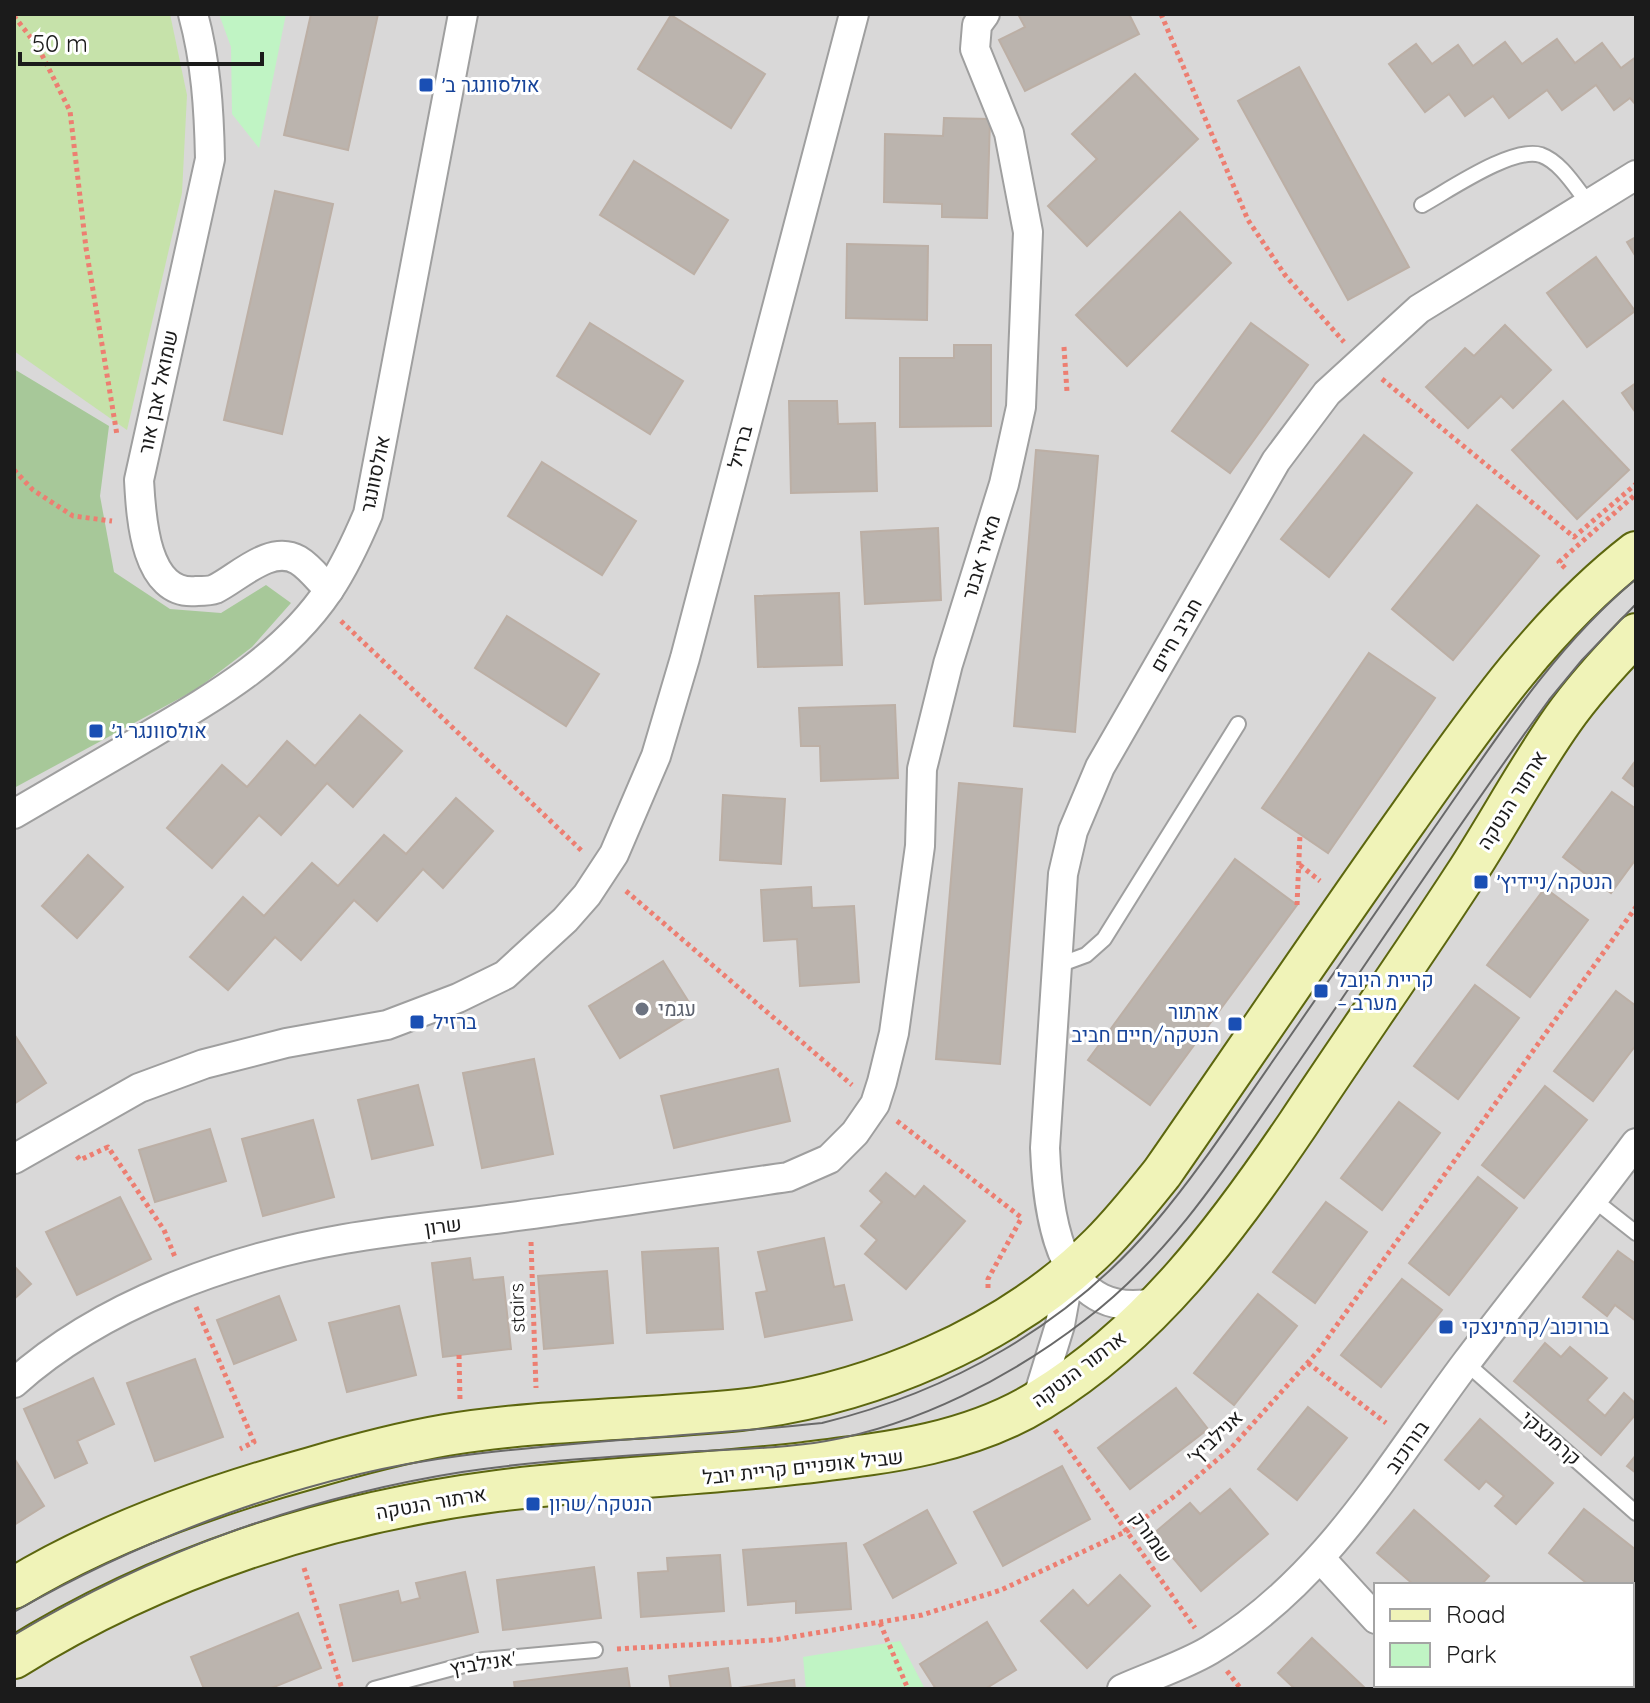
<svg xmlns="http://www.w3.org/2000/svg" width="1650" height="1703" font-family="Quicksand,Heebo,sans-serif">
<style>
.residential{fill:#d9d8d8;fill-rule:evenodd}
.grass{fill:#c6e2aa}
.forest{fill:#a7c899}
.park{fill:#c0f4c4}
.building{fill:#bbb4ae;stroke:#bcafa5;stroke-width:2}
.lines{fill:none;stroke-linecap:round;stroke-linejoin:round}
.service-casing{stroke:#9f9f9f;stroke-width:18}
.minor-casing{stroke:#9f9f9f;stroke-width:32}
.secondary-casing{stroke:#5c660e;stroke-width:44}
.path{stroke:#ed7e71;stroke-width:5;stroke-dasharray:4 4;stroke-linecap:butt}
.service{stroke:#fff;stroke-width:14}
.minor{stroke:#fff;stroke-width:28}
.secondary{stroke:#f0f3b8;stroke-width:40}
.tram{stroke:#696969;stroke-width:2}
.transit-dot{fill:#1a4fb4;stroke:#fff;stroke-width:3}
.worship-dot{fill:#6b7280;stroke:#fff;stroke-width:3}
.labels{text-anchor:middle;stroke-width:6;stroke-linejoin:round;paint-order:stroke}
.transit-label{font-size:20px;fill:#164399;stroke:#fff;text-anchor:start}
.street-label{font-size:20px;fill:#1b1b1b;stroke:#fff}
.worship-label{font-size:20px;fill:#5b616d;stroke:#fff;text-anchor:start}
</style>
<rect width="100%" height="100%" fill="#ece8e1"/>
<path class="residential" d="M14 14H1636V1689H14ZM1376 1585H1632V1685H1376Z"/>
<polygon class="grass" points="14,14 170,14 187,95 182,193 127,430 14,351"/>
<polygon class="forest" points="14,369 109,426 100,496 114,572 170,609 221,613 266,585 291,603 252,647 197,689 14,788"/>
<g class="park">
<polygon points="219,14 286,14 259,148 232,114 231,47"/>
<polygon points="900,1641 925,1689 806,1689 803,1657"/>
</g>
<g class="building">
<polygon points="311,14 378,14 348,150 284,135"/>
<polygon points="1018,14 1129,14 1139,34 1025,91 999,40 1025,27"/>
<polygon points="671,15 765,74 731,128 638,69"/>
<polygon points="1557,39 1575,63 1602,43 1621,68 1636,57 1636,105 1630,98 1614,110 1596,85 1562,110 1547,90 1509,118 1493,96 1465,116 1449,94 1425,112 1389,64 1416,44 1432,64 1458,45 1473,66 1505,42 1522,64"/>
<polygon points="1299,67 1409,267 1348,300 1238,101"/>
<polygon points="1135,74 1198,139 1087,246 1048,206 1097,159 1072,134"/>
<polygon points="944,118 990,119 987,218 942,217 942,204 884,202 885,134 943,136"/>
<polygon points="634,161 728,220 694,274 600,215"/>
<polygon points="275,191 333,204 282,434 224,420"/>
<polygon points="1180,212 1231,263 1127,366 1076,315"/>
<polygon points="1636,237 1636,257 1627,242"/>
<polygon points="847,244 928,246 927,320 846,318"/>
<polygon points="1596,257 1635,311 1587,347 1547,293"/>
<polygon points="590,323 683,381 650,434 557,376"/>
<polygon points="1251,323 1308,365 1230,473 1172,431"/>
<polygon points="1505,325 1551,370 1513,408 1501,396 1468,428 1426,387 1465,348 1474,356"/>
<polygon points="954,345 991,345 991,426 900,427 900,358 954,358"/>
<polygon points="1636,383 1636,413 1622,393"/>
<polygon points="789,401 837,401 838,424 875,423 877,491 791,493"/>
<polygon points="1563,401 1629,470 1577,519 1512,450"/>
<polygon points="1364,435 1412,473 1329,577 1281,539"/>
<polygon points="1036,450 1098,456 1075,732 1014,726"/>
<polygon points="542,462 636,521 602,575 508,516"/>
<polygon points="1477,505 1539,556 1453,660 1392,609"/>
<polygon points="938,528 941,600 865,604 861,532"/>
<polygon points="839,593 842,665 758,667 755,596"/>
<polygon points="507,616 599,674 566,726 475,668"/>
<polygon points="1369,653 1435,698 1328,853 1262,808"/>
<polygon points="895,705 898,778 821,781 820,746 801,746 799,708"/>
<polygon points="360,715 402,751 353,807 327,783 281,835 259,815 212,868 167,828 222,765 247,787 287,741 315,766"/>
<polygon points="1636,760 1636,788 1623,778"/>
<polygon points="959,783 1022,789 1000,1064 936,1059"/>
<polygon points="1612,792 1636,809 1636,859 1611,893 1563,857"/>
<polygon points="723,795 785,799 781,864 720,860"/>
<polygon points="456,798 493,831 443,888 423,869 377,921 354,900 301,960 275,937 228,990 190,957 243,897 264,916 312,863 338,886 384,835 406,854"/>
<polygon points="88,855 123,887 77,938 42,906"/>
<polygon points="1235,859 1297,905 1150,1105 1088,1060"/>
<polygon points="811,887 812,908 854,906 859,982 800,986 797,939 764,941 761,890"/>
<polygon points="1545,888 1588,920 1530,997 1487,965"/>
<polygon points="663,961 695,1012 620,1058 589,1006"/>
<polygon points="1475,985 1519,1018 1458,1099 1414,1066"/>
<polygon points="1616,991 1636,1006 1636,1045 1593,1101 1554,1071"/>
<polygon points="14,1034 46,1083 14,1104"/>
<polygon points="534,1059 553,1154 482,1168 463,1073"/>
<polygon points="778,1069 790,1121 674,1148 661,1096"/>
<polygon points="418,1085 433,1145 372,1159 358,1100"/>
<polygon points="1545,1086 1587,1120 1524,1198 1482,1165"/>
<polygon points="1399,1102 1440,1133 1382,1210 1341,1178"/>
<polygon points="313,1120 334,1197 263,1216 242,1139"/>
<polygon points="210,1129 226,1181 155,1202 139,1150"/>
<polygon points="886,1173 915,1197 924,1186 965,1221 906,1289 865,1254 877,1240 861,1226 882,1202 870,1191"/>
<polygon points="1478,1177 1517,1208 1449,1295 1409,1263"/>
<polygon points="120,1197 151,1259 77,1295 46,1232"/>
<polygon points="1326,1202 1367,1232 1315,1303 1273,1272"/>
<polygon points="824,1238 834,1287 844,1285 852,1320 765,1337 756,1293 767,1291 758,1252"/>
<polygon points="718,1248 723,1329 647,1333 642,1252"/>
<polygon points="1618,1251 1636,1264 1636,1321 1615,1305 1607,1316 1583,1297"/>
<polygon points="470,1258 473,1280 503,1277 511,1349 443,1357 432,1263"/>
<polygon points="14,1266 31,1284 14,1299"/>
<polygon points="607,1271 613,1343 544,1349 538,1276"/>
<polygon points="1402,1279 1442,1310 1381,1387 1341,1355"/>
<polygon points="1258,1294 1297,1326 1234,1405 1194,1373"/>
<polygon points="279,1296 296,1340 234,1364 217,1320"/>
<polygon points="399,1306 416,1375 347,1392 329,1323"/>
<polygon points="1545,1343 1561,1357 1570,1347 1607,1378 1587,1400 1605,1416 1624,1393 1636,1404 1636,1414 1601,1455 1514,1381"/>
<polygon points="195,1359 223,1437 155,1461 127,1383"/>
<polygon points="93,1378 114,1424 77,1441 87,1463 55,1478 24,1409"/>
<polygon points="1176,1388 1208,1429 1130,1489 1098,1448"/>
<polygon points="1308,1407 1347,1438 1297,1500 1258,1469"/>
<polygon points="1480,1419 1553,1483 1516,1524 1495,1506 1504,1496 1486,1481 1479,1489 1445,1460"/>
<polygon points="1636,1455 1636,1473 1627,1466"/>
<polygon points="14,1458 44,1506 14,1525"/>
<polygon points="1062,1466 1090,1519 1003,1566 974,1512"/>
<polygon points="1230,1489 1268,1534 1201,1591 1153,1534 1190,1503 1200,1514"/>
<polygon points="1584,1509 1636,1550 1636,1591 1632,1596 1632,1585 1589,1585 1549,1553"/>
<polygon points="927,1510 956,1563 893,1598 864,1545"/>
<polygon points="1414,1510 1489,1576 1481,1585 1414,1585 1377,1553"/>
<polygon points="846,1543 851,1609 796,1613 796,1601 748,1605 743,1550"/>
<polygon points="720,1555 724,1611 641,1617 638,1573 668,1571 667,1558"/>
<polygon points="594,1567 601,1618 503,1630 497,1580"/>
<polygon points="465,1572 478,1632 353,1661 340,1605 398,1591 401,1603 420,1598 416,1583"/>
<polygon points="1120,1575 1150,1606 1087,1668 1041,1621 1073,1590 1088,1606"/>
<polygon points="298,1613 321,1668 269,1689 204,1689 191,1657"/>
<polygon points="987,1622 1016,1670 985,1689 936,1689 920,1664"/>
<polygon points="1312,1638 1366,1689 1295,1689 1278,1673"/>
<polygon points="627,1668 630,1689 515,1689 514,1682"/>
<polygon points="728,1668 731,1689 794,1680 795,1689 671,1689 669,1676"/>
<polygon points="1528,1685 1555,1685 1551,1689 1533,1689"/>
</g>
<g class="lines">
<defs>
<g id="service">
<path d="M1422 205C1448 191 1512 146 1541 155 1561 162 1576 188 1589 204"/>
<polyline points="1056,966 1086,955 1104,939 1238,724"/>
<polyline points="1594,1200 1636,1233"/>
<polyline points="1466,1363 1636,1513"/>
<polyline points="374,1689 483,1660 595,1650"/>
</g>
<g id="minor">
<path d="M193 14C206 62 209 109 210 159L139 480C141 517 145 597 197 591 203 591 210 591 215 589 238 578 270 544 298 560 310 567 320 581 329 590"/>
<path d="M14 814C58 788 102 763 146 737 214 697 284 657 329 590 345 566 357 540 368 514L463 14"/>
<polyline points="14,1159 139,1088 204,1064 286,1043 387,1025 458,998 505,975 565,920 587,895 614,854 656,756 685,658 854,14"/>
<path d="M1162 1301C1061 1327 1048 1221 1045 1148L1063 874 1073 831 1100 767 1276 461 1327 393 1419 309 1636 175"/>
<path d="M14 1383C102 1304 229 1259 344 1239 401 1229 460 1224 518 1216 608 1204 698 1190 788 1177L829 1159 855 1133 875 1104 882 1082 894 1033 920 846 922 769 948 664 1004 484 1021 407 1028 232 1009 133 975 49 977 25 985 14"/>
<polyline points="1036,1403 1060,1325 1070,1270"/>
<polyline points="1321,1559 1376,1619"/>
<polyline points="1448,1685 1453,1689"/>
<path d="M1122 1689C1151 1676 1183 1666 1210 1650 1326 1580 1388 1467 1466 1363 1522 1289 1581 1217 1636 1143"/>
</g>
<g id="secondary">
<path d="M14 1588C105 1533 209 1496 311 1468 355 1455 400 1443 446 1435 543 1419 643 1420 740 1410 869 1395 1008 1337 1100 1245 1123 1222 1142 1198 1162 1173 1244 1055 1324 936 1408 818 1475 723 1543 624 1636 552"/>
<path d="M14 1658C160 1567 327 1513 497 1491 599 1478 702 1475 804 1463 886 1453 969 1444 1040 1400 1150 1333 1227 1229 1298 1124 1353 1041 1410 960 1464 877 1498 825 1527 770 1563 719 1584 689 1610 661 1636 634"/>
</g>
</defs>
<use href="#service" class="service-casing"/>
<use href="#minor" class="minor-casing"/>
<use href="#secondary" class="secondary-casing"/>
<g class="path">
<polyline points="1161,14 1248,220 1285,275 1344,342"/>
<polyline points="14,16 38,47 70,111 86,248 117,435"/>
<polyline points="1064,347 1067,392"/>
<polyline points="1382,379 1574,537 1636,484"/>
<polyline points="14,470 33,490 73,516 112,521"/>
<polyline points="1565,568 1559,562 1636,494"/>
<polyline points="341,621 583,852"/>
<polyline points="1300,865 1320,881"/>
<polyline points="626,891 852,1085"/>
<polyline points="1297,905 1300,834"/>
<polyline points="897,1121 1022,1218"/>
<polyline points="77,1156 80,1160 108,1147 164,1230 175,1257"/>
<polyline points="531,1242 536,1388"/>
<polyline points="988,1288 988,1279 1021,1219"/>
<polyline points="196,1307 254,1442 240,1449"/>
<polyline points="459,1355 460,1400"/>
<polyline points="1308,1363 1386,1423"/>
<polyline points="1055,1430 1195,1628"/>
<polyline points="304,1568 342,1689"/>
<polyline points="880,1623 908,1689"/>
<polyline points="617,1649 774,1640 922,1615 1001,1590 1127,1531 1176,1495 1232,1447 1319,1350 1636,907"/>
<polyline points="1227,1671 1241,1689"/>
</g>
<use href="#service" class="service"/>
<use href="#minor" class="minor"/>
<use href="#secondary" class="secondary"/>
<g class="tram">
<path d="M14 1612C145 1537 308 1475 459 1456 579 1440 701 1436 822 1423 949 1392 1067 1326 1153 1225 1201 1169 1241 1106 1284 1045 1342 960 1401 876 1459 792 1511 716 1565 638 1636 579"/>
<path d="M14 1635C151 1553 304 1497 462 1472 541 1460 621 1456 701 1451 743 1449 785 1448 826 1441 918 1425 1011 1377 1085 1320 1175 1252 1234 1155 1298 1063 1381 942 1462 819 1549 700L1582 660 1636 604"/>
</g>
</g>
<g class="transit-dot">
<rect x="418" y="77" width="16" height="16" rx="4"/>
<rect x="88" y="723" width="16" height="16" rx="4"/>
<rect x="1473" y="874" width="16" height="16" rx="4"/>
<rect x="1313" y="983" width="16" height="16" rx="4"/>
<rect x="409" y="1014" width="16" height="16" rx="4"/>
<rect x="1227" y="1016" width="16" height="16" rx="4"/>
<rect x="1438" y="1319" width="16" height="16" rx="4"/>
<rect x="525" y="1496" width="16" height="16" rx="4"/>
</g>
<circle class="worship-dot" cx="642" cy="1009" r="8"/>
<g class="labels">
<g class="transit-label">
<text x="442" y="92">אולסוונגר ב׳</text>
<text x="112" y="738">אולסוונגר ג׳</text>
<text x="1497" y="889">הנטקה/ניידיץ׳</text>
<text x="1337" y="987">קריית היובל<tspan x="1337" dy="23">– מערב</tspan></text>
<text x="1219" y="1019" text-anchor="end">ארתור<tspan x="1219" dy="23">הנטקה/חיים חביב</tspan></text>
<text x="433" y="1029">ברזיל</text>
<text x="1462" y="1334">בורוכוב/קרמינצקי</text>
<text x="549" y="1511">הנטקה/שרון</text>
</g>
<g class="street-label">
<text transform="translate(158 392) rotate(-78)" y="7">שמואל אבן אור</text>
<text transform="translate(740 447) rotate(-75)" y="7">ברזיל</text>
<text transform="translate(375 474) rotate(-78)" y="7">אולסוונגר</text>
<text transform="translate(981 557) rotate(-73)" y="7">מאיר אבנר</text>
<text transform="translate(1176 635) rotate(-60)" y="7">חביב חיים</text>
<text transform="translate(1512 800) rotate(-58)" y="7">ארתור הנטקה</text>
<text transform="translate(443 1226) rotate(-8)" y="7">שרון</text>
<text transform="translate(517 1308) rotate(-92)" y="7">stairs</text>
<text transform="translate(1079 1369) rotate(-37)" y="7">ארתור הנטקה</text>
<text transform="translate(1215 1437) rotate(-44)" y="7">אנילביץ׳</text>
<text transform="translate(1551 1438) rotate(41)" y="7">קרמנצקי</text>
<text transform="translate(1407 1447) rotate(-55)" y="7">בורוכוב</text>
<text transform="translate(803 1467) rotate(-6)" y="7">שביל אופניים קריית יובל</text>
<text transform="translate(431 1503) rotate(-10)" y="7">ארתור הנטקה</text>
<text transform="translate(1151 1537) rotate(55)" y="7">שמורק</text>
<text transform="translate(483 1663) rotate(-9)" y="7">אנילביץ'</text>
</g>
<g class="worship-label">
<text x="658" y="1016">עגמי</text>
</g>
</g>
<rect width="1650" height="1703" fill="none" stroke="#1b1b1b" stroke-width="32"/>
<rect x="1374" y="1583" width="260" height="104" fill="#ffffff" stroke="#a4a4a4" stroke-width="2"/>
<rect x="1390" y="1609" width="40" height="12" fill="#f0f3b8" stroke="#a4a4a4" stroke-width="2"/>
<text x="1446" y="1623" font-size="24" fill="#1b1b1b">Road</text>
<rect x="1390" y="1643" width="40" height="24" fill="#c0f4c4" stroke="#a4a4a4" stroke-width="2"/>
<text x="1446" y="1663" font-size="24" fill="#1b1b1b">Park</text>
<path d="M20 52v12h242v-12" fill="none" stroke="#1b1b1b" stroke-width="4"/>
<text x="32" y="52" font-size="24" fill="#1b1b1b" stroke="#ffffff" stroke-width="6" paint-order="stroke">50 m</text>
</svg>
